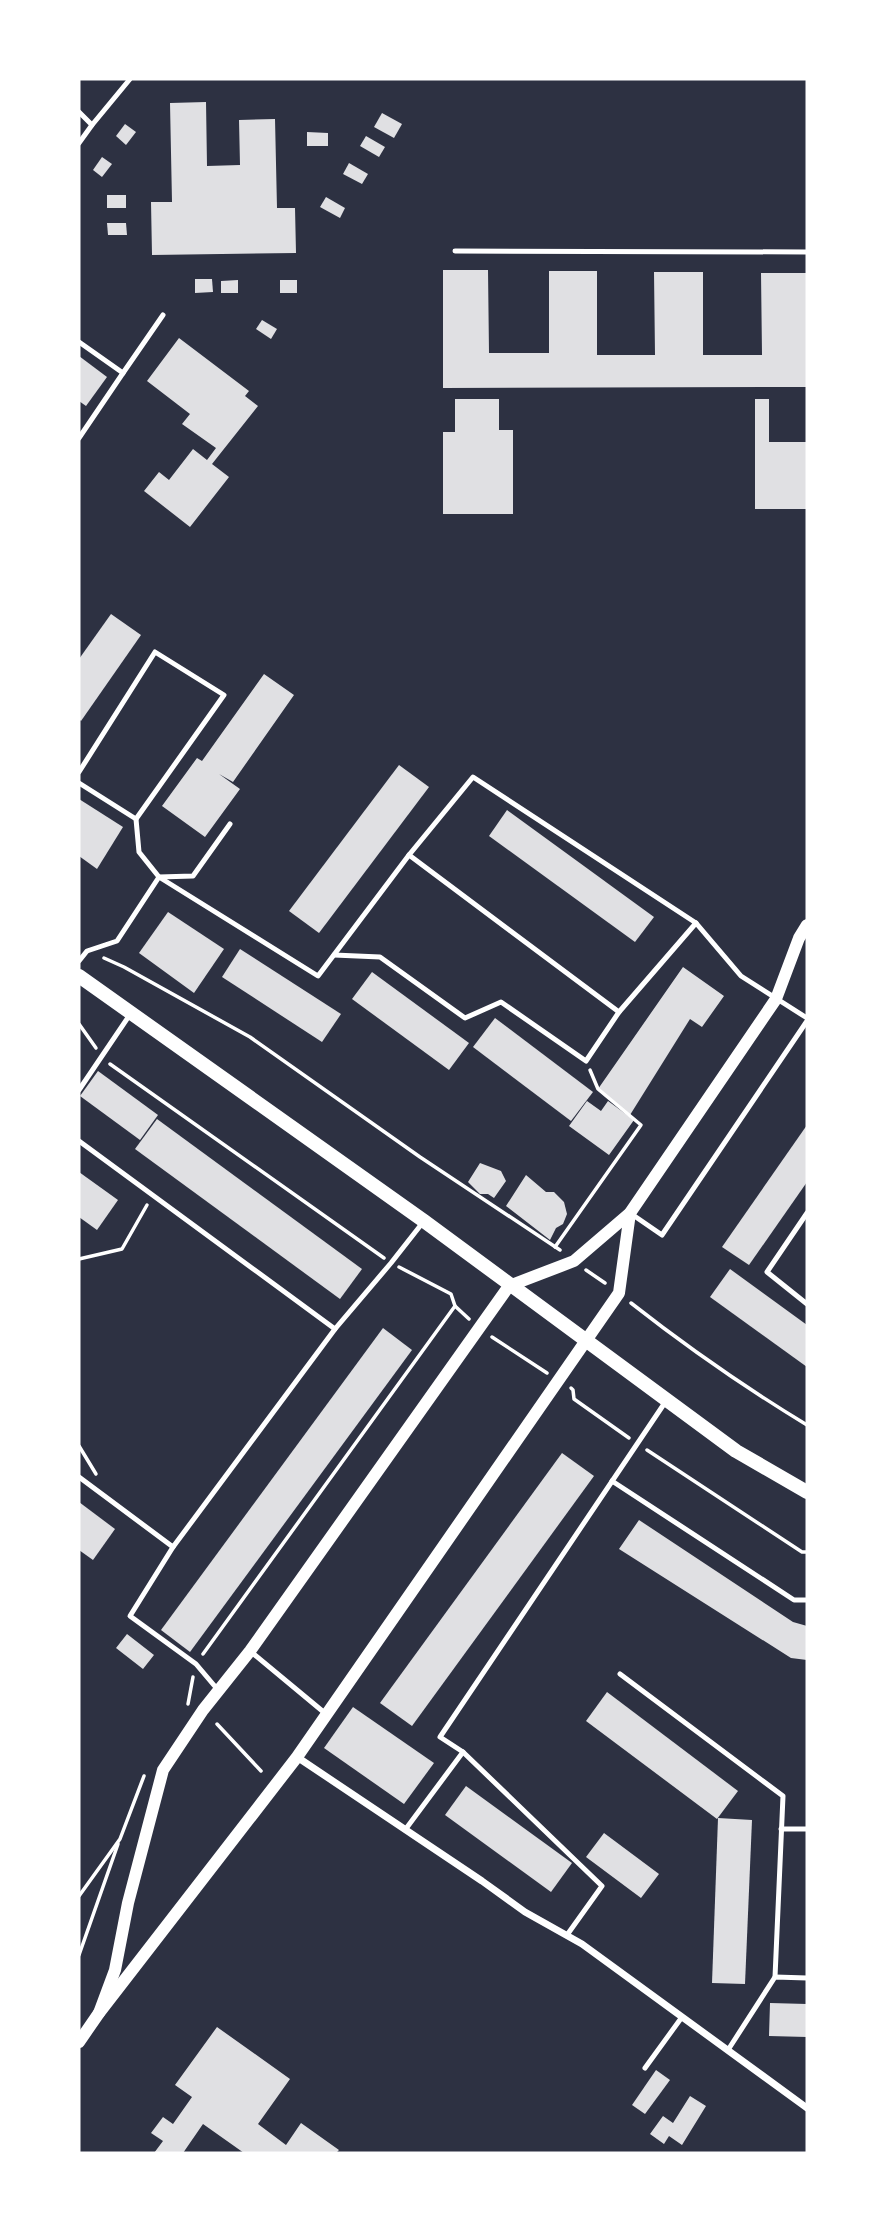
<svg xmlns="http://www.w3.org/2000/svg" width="886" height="2232" font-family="'Sofia Sans Condensed',sans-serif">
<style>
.building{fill:#e0e0e3}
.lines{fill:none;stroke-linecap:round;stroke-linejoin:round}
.path{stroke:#fff;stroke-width:3.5}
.service{stroke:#fff;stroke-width:5}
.minor{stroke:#fff;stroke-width:7}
.tertiary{stroke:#fff;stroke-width:12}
.secondary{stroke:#fff;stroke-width:14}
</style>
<rect width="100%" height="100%" fill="#2d3142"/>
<g class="building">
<polygon points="206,102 207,166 240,165 239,120 275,119 277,208 295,208 296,253 152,255 151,202 172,202 170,103"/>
<polygon points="382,113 402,124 394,138 374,127"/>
<polygon points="125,124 136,132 126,145 116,136"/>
<polygon points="307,132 328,133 328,146 307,146"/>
<polygon points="366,136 385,147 379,157 360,146"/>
<polygon points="102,157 112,164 102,177 93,170"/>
<polygon points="349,163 368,174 362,184 343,174"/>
<rect x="107" y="195" width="19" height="13"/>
<polygon points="326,197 345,208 340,218 320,207"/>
<polygon points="107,223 126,223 127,235 108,235"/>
<polygon points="443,270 488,270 489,353 549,353 549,271 597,271 597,355 655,355 654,272 703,272 703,355 762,355 761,273 806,273 806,387 443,388"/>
<polygon points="195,279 212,279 213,292 195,293"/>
<polygon points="238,280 238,293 221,293 221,281"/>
<rect x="280" y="280" width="17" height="13"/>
<polygon points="262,320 277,329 271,339 256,329"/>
<polygon points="179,338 249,391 245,396 258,406 212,464 229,477 190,527 144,491 159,472 169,480 193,449 207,460 216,448 182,424 190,414 147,381"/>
<polygon points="79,356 107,377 86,406 79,401"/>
<polygon points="455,399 499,399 499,430 513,430 513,514 443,514 443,432 455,432"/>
<polygon points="755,399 769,399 769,442 807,442 807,509 755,509"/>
<polygon points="111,614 141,635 81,721 79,719 79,659"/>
<polygon points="264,674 294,695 233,782 219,774 240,789 205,837 162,806 197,758 202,761"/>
<polygon points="399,765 429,787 319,933 289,911"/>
<polygon points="79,799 123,827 97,869 79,856"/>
<polygon points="507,810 654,917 635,942 489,836"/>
<polygon points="168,912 224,949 194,993 139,953"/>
<polygon points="240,949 341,1014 322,1042 222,977"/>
<polygon points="683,967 724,996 702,1027 690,1019 630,1115 598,1089"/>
<polygon points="372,972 469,1043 449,1070 352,999"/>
<polygon points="495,1018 593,1092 571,1121 473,1047"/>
<polygon points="98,1071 158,1115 140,1140 80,1096"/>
<polygon points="587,1101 601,1111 608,1101 634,1120 609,1155 569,1126"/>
<polygon points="157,1119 362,1269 340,1299 135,1149"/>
<polygon points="807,1125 807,1182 749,1265 722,1247"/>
<polygon points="480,1163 501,1171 506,1181 494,1198 488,1194 480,1194 468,1182"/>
<polygon points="79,1172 118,1200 97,1230 79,1217"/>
<polygon points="526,1175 546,1192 554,1192 564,1202 567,1214 563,1224 556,1228 550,1240 506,1206"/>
<polygon points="730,1269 807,1325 807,1367 710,1297"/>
<polygon points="383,1328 412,1350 190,1652 161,1630"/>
<polygon points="562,1453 594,1476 412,1726 380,1703"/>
<polygon points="79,1502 115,1529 93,1560 79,1550"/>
<polygon points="639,1520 793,1622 807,1626 807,1660 791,1658 619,1549"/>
<polygon points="127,1634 154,1655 143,1669 116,1648"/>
<polygon points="607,1692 738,1791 717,1819 586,1721"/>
<polygon points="353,1707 434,1763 404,1804 324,1748"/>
<polygon points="466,1786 572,1863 551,1892 445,1815"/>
<polygon points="718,1818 752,1820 745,1984 712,1983"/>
<polygon points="604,1833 659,1874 641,1898 586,1857"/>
<polygon points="770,2003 807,2004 807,2037 769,2036"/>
<polygon points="217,2027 290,2079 258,2124 286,2145 301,2123 339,2150 336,2153 244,2153 203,2124 183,2153 154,2153 163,2141 151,2133 163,2117 173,2124 192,2097 175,2085"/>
<polygon points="656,2070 670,2080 645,2114 632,2105"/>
<polygon points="690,2096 706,2106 682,2145 669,2136 664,2144 650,2134 663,2116 673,2123"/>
</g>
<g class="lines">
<g class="path">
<polyline points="104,958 124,967 250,1037 420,1157 560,1250"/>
<polyline points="79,1024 96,1048"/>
<polyline points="110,1064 384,1258"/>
<polyline points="555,1247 641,1125 598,1089 590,1070"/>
<polyline points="79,1259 122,1249 147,1205"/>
<polyline points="399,1267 451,1294 455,1306 469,1319"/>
<polyline points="586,1270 605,1283"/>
<path d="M631 1303C687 1347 746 1388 807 1425"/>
<polyline points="492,1337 547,1373"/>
<polyline points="571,1388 573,1390 574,1399 629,1438"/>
<polyline points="79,1446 96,1474"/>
<polyline points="647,1450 802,1552 807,1552"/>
<polyline points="203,1654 455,1306"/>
<polyline points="188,1704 193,1677"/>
<polyline points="217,1724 261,1771"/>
<polyline points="79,1896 120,1839 144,1776"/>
<polyline points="79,1955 118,1844"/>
</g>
<g class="service">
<polyline points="79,112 92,125 79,143"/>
<polyline points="92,125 130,79"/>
<polyline points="455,251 807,252"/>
<polyline points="79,342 123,373 163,315"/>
<polyline points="79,438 123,373"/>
<polyline points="79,772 155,652 224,695 136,819"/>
<polyline points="79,783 136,819 139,852 159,877 117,941 87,951 79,961"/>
<polyline points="159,877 318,976 409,855 619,1012"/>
<polyline points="159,877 193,876 230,824"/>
<polyline points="696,923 741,976 807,1018"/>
<polyline points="334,955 380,957 465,1018 501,1002 586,1061 619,1012 696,923 473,777 409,855"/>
<polyline points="79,1090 131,1013"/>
<polyline points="79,1141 335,1329"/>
<polyline points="630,1213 662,1235 807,1021"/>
<polyline points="807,1213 767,1272 807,1304"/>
<polyline points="79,1477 173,1547 335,1329 391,1263 424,1221"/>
<polyline points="612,1481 794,1600 807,1600"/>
<polyline points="173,1547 130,1616 196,1664 218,1690"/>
<polyline points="250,1651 326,1714"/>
<polyline points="620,1674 783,1796 775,1977"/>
<polyline points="781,1829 807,1829"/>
<polyline points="405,1830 463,1752"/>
<polyline points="567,1935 602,1886 463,1752 440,1737 666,1401"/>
<polyline points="728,2050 775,1977 807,1978"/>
<polyline points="645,2068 682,2017"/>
</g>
<polyline class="minor" points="297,1757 482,1881 525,1912 582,1944 807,2108"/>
<g class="tertiary">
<polyline points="99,2013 115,1970 128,1903 163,1770 203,1710 250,1651 509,1286 574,1261 630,1213 776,999 799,938 807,925"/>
<polyline points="79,2042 99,2013 297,1757 619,1293 630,1213"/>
</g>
<polyline class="secondary" points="79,976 424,1221 736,1451 807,1492"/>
</g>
<rect width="886" height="2232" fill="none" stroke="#ffffff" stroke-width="161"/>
</svg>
